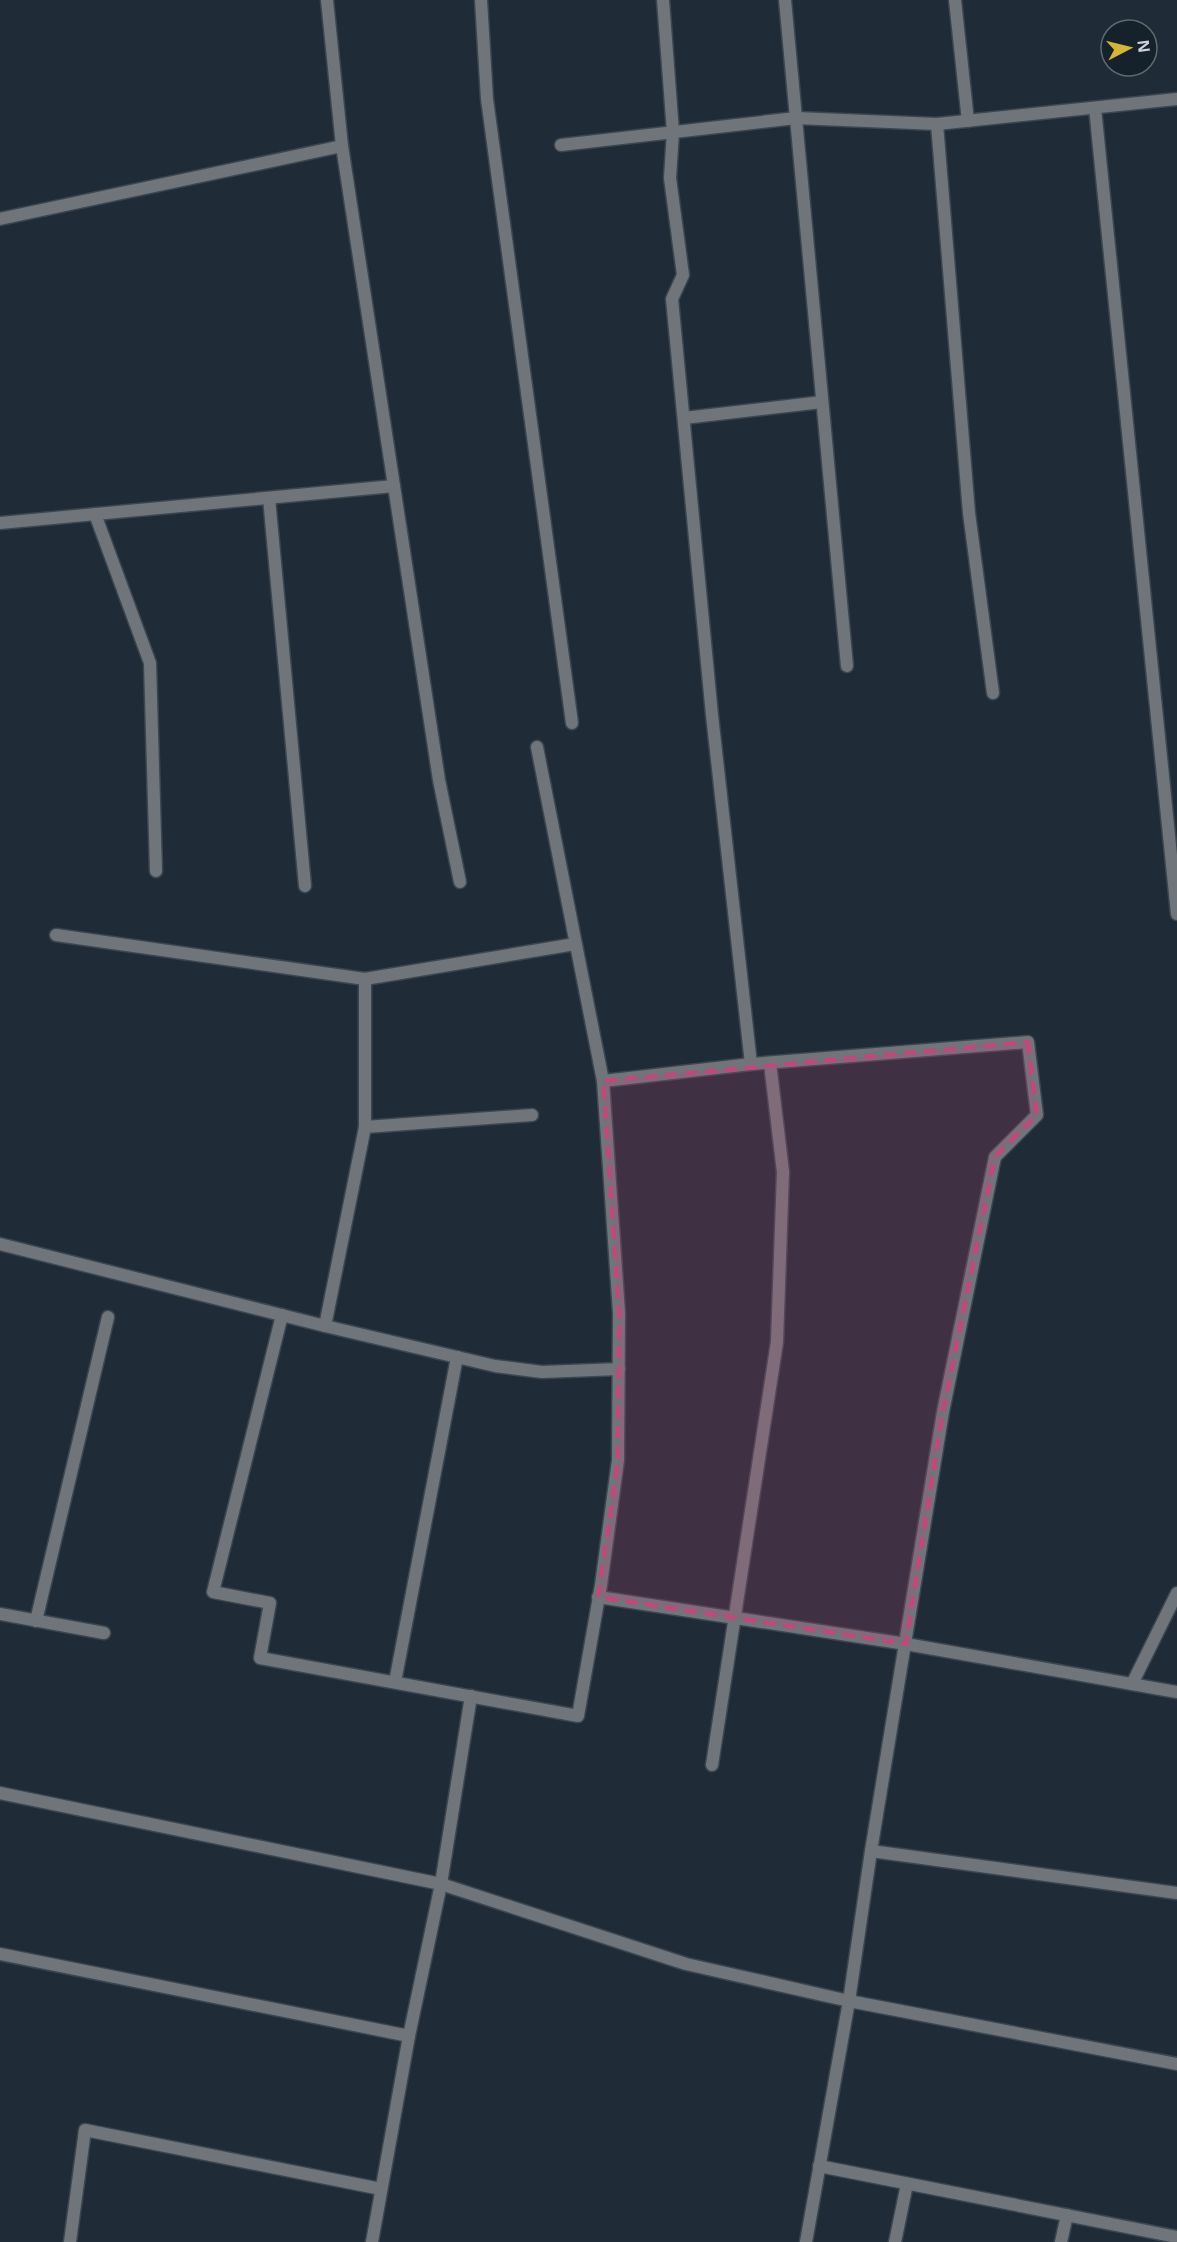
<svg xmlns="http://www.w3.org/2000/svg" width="1177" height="2242" font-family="'Noto Sans',sans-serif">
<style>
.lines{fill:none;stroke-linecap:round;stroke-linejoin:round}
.street-casing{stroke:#3b4650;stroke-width:15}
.street{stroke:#6f757a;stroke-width:12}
.marked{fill:#c4477b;fill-opacity:0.2;stroke:#c4477b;stroke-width:4.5;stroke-dasharray:12 8;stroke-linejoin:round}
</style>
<rect width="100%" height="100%" fill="#1f2b36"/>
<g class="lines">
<defs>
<g id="street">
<polyline points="327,0 342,146 439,780 460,882"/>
<polyline points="481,0 487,99 572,723"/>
<polyline points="663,0 673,132 670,178 683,275 672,299 712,715 751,1064"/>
<polyline points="785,0 847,666"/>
<polyline points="955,0 968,121"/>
<polyline points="1095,108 1177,914"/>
<polyline points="937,124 969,513 993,693"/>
<polyline points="561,145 796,118 937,124 1177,99"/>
<polyline points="0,219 342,146"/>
<polyline points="684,418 822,402"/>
<polyline points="269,498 305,886"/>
<polyline points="95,514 150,663 156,871"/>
<polyline points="0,523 394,486"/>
<polyline points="56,935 365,979 575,944"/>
<polyline points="603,1081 751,1064 1028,1042 1037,1115 995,1157 943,1412 871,1851 849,2001 806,2242"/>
<polyline points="365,1127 532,1115"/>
<polyline points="0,1244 325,1326 495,1366 542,1372 619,1369"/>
<polyline points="282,1315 213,1592 270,1603 260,1658 578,1716 601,1585 618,1460 619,1313 603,1081 537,747"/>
<polyline points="325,1326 365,1127 365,979"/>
<polyline points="598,1597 906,1644 1177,1692"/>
<polyline points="0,1614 104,1633"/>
<polyline points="36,1621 108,1317"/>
<polyline points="395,1682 457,1357"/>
<polyline points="1132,1684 1177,1593"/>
<polyline points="712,1765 777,1342 783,1172 770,1063"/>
<polyline points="0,1793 441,1884 686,1964 849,2001 1177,2064"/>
<polyline points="871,1851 1177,1893"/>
<polyline points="0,1954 409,2036"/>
<polyline points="819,2166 1177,2237"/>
<polyline points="70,2242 85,2130 381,2189"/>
<polyline points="372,2242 409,2036 441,1884 471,1696"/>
<polyline points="895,2242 907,2184"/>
<polyline points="1061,2242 1067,2215"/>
</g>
</defs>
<use href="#street" class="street-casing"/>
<use href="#street" class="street"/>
</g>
<path class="marked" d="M1028 1042 1037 1115 995 1157 943 1412 906 1644 598 1597 618 1460 619 1313 603 1081Z"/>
<g transform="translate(1129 48) rotate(83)"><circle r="28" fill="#16222b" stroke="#5f6971" stroke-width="1.5"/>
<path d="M0-4.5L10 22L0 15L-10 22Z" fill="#d5b534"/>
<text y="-9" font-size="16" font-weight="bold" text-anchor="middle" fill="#ccd3da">N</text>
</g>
</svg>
